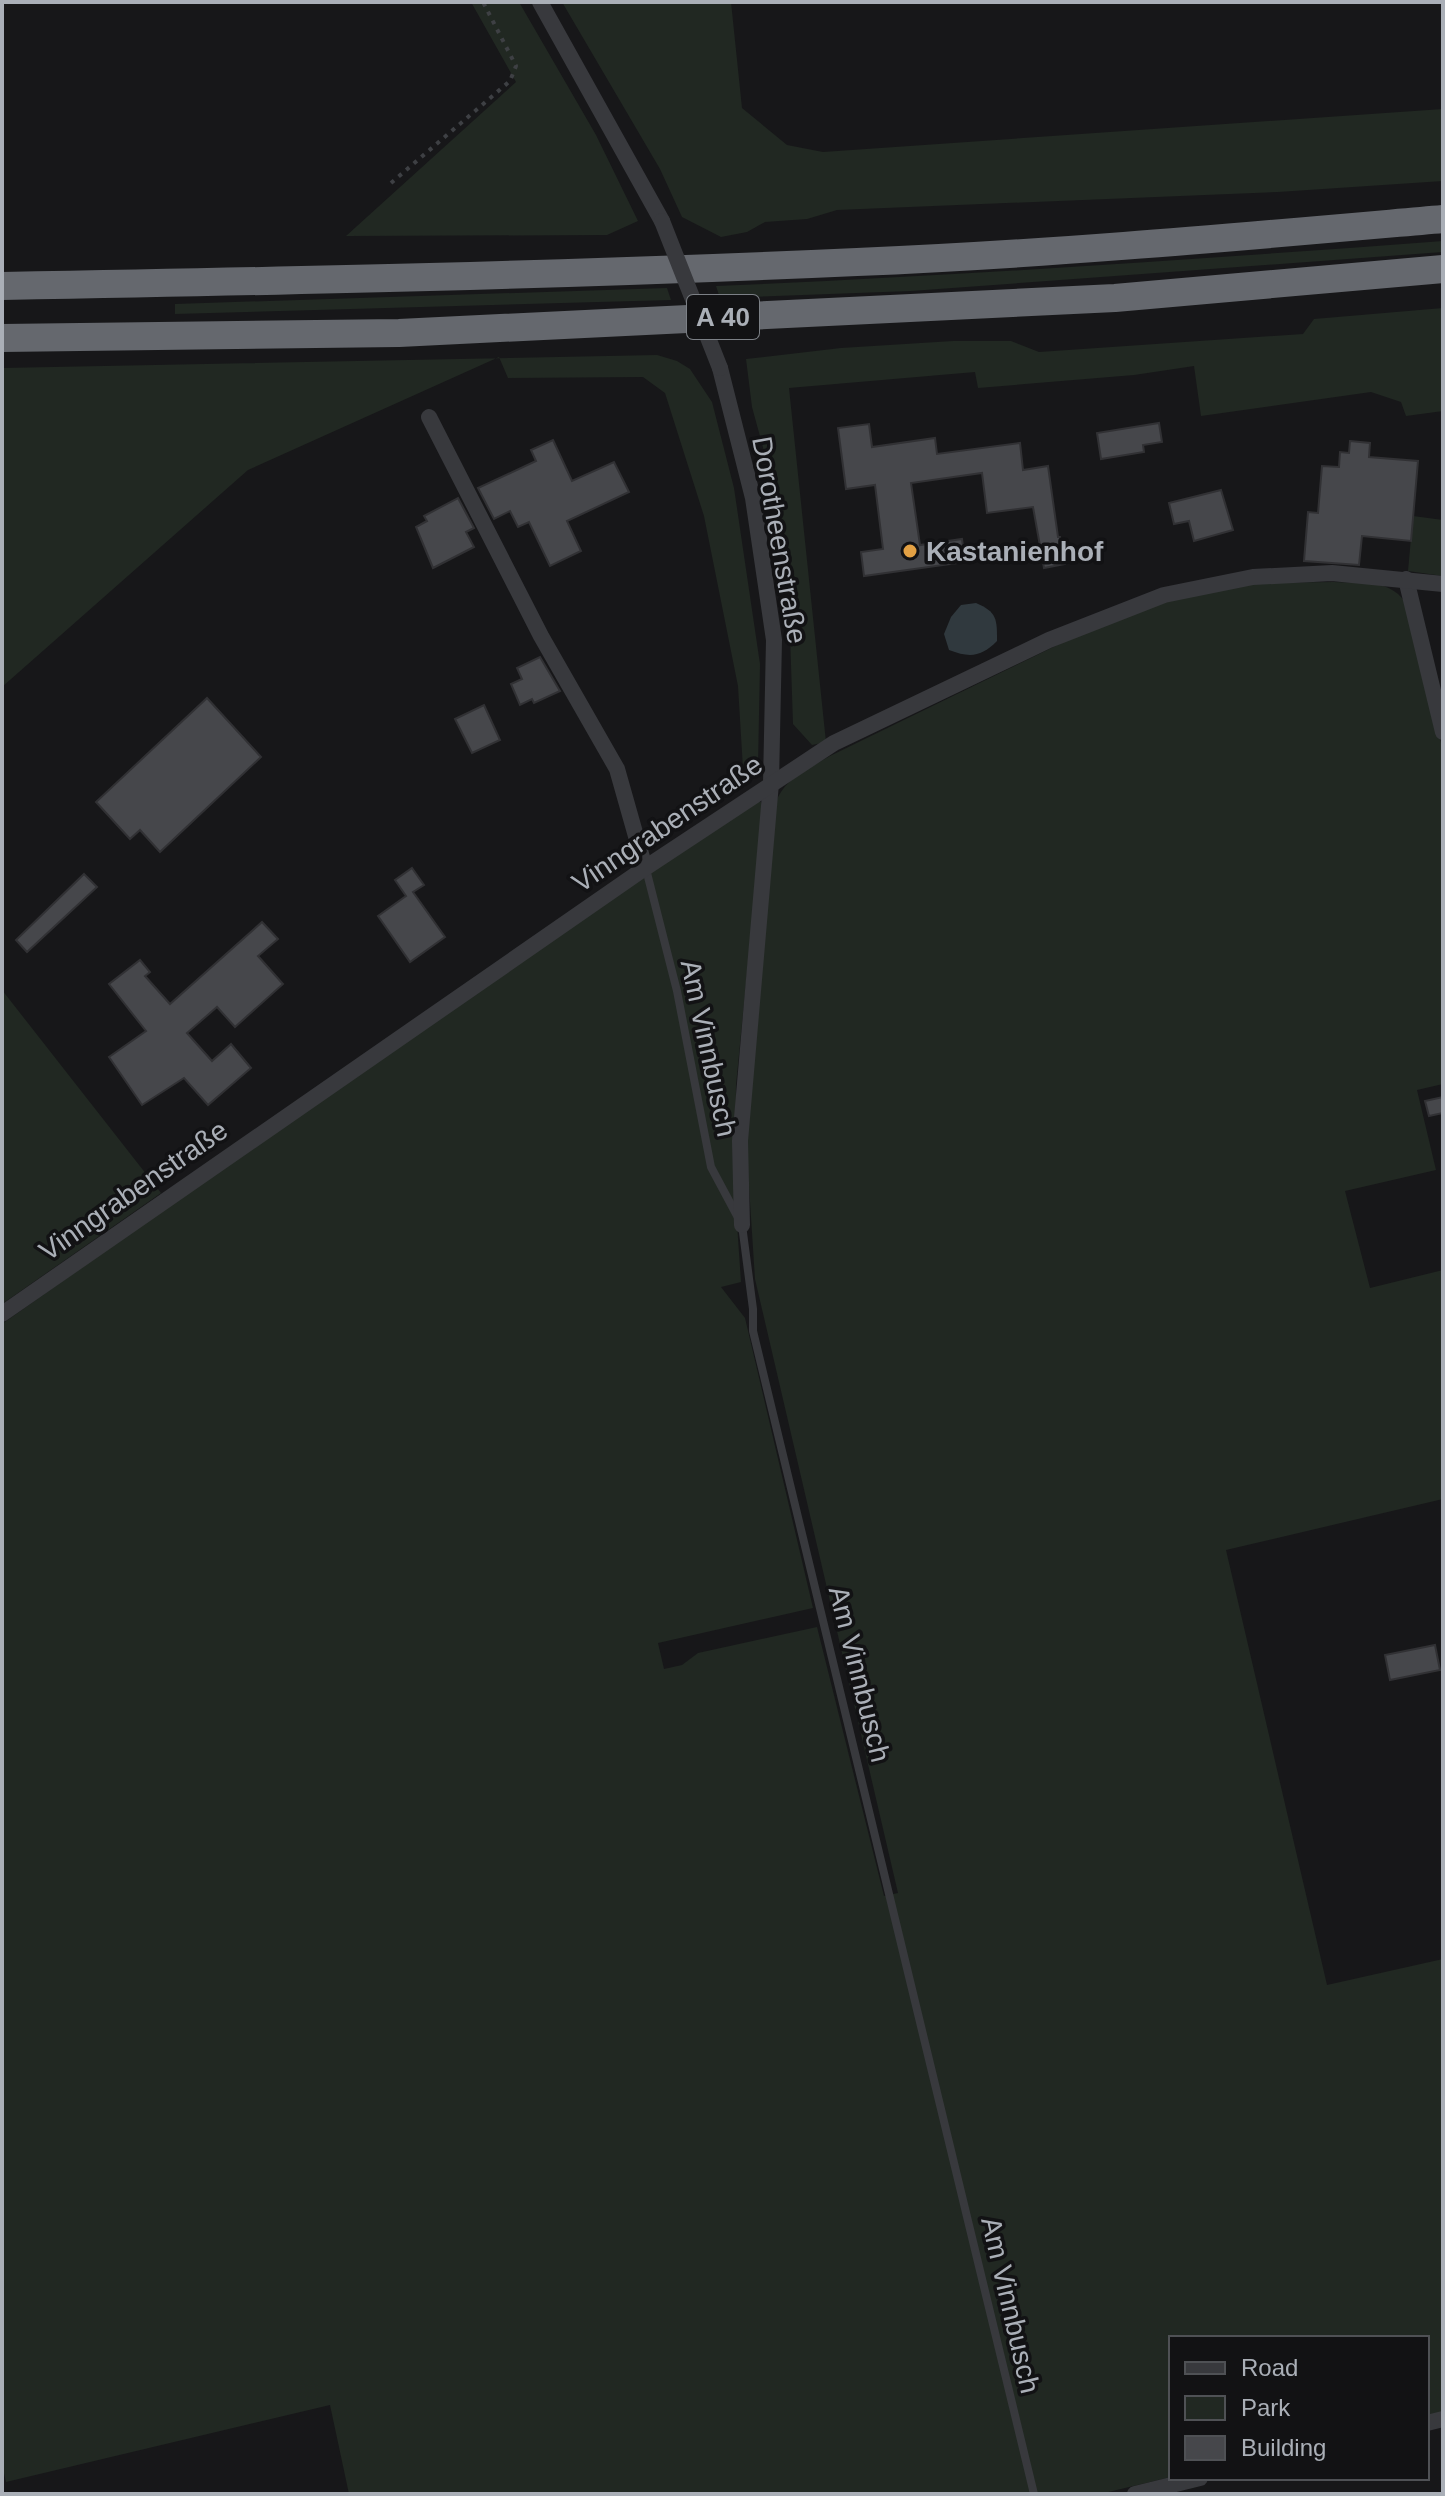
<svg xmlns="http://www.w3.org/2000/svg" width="1445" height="2496" font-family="Helvetica,sans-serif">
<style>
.green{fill:#212822}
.water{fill:#30393e}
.building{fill:#46474b;stroke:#313134;stroke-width:2}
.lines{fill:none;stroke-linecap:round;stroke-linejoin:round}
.path{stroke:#3e4044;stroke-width:4;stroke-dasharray:4 6;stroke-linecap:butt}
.lane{stroke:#38393d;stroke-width:8}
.street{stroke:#38393d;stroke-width:16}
.highway{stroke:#65686e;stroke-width:28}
.street-bridge{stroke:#38393d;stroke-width:16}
.poi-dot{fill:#e3a144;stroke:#121214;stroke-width:3}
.labels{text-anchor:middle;stroke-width:7;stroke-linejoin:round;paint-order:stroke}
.shield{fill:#121214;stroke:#7c8086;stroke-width:2}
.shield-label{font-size:26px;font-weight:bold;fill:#aaafb7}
.street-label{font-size:28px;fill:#aaafb7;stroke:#121214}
.poi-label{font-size:28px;font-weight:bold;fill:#aaafb7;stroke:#121214;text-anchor:start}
</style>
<rect width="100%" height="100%" fill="#171719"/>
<g class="green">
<polygon points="471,2 519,2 596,135 638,221 607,235 346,236 516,82"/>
<polygon points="562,2 731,2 742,108 787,145 823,152 1443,109 1443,181 1278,192 837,210 807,219 765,222 747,232 721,237 682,217 660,169"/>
<path d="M1443 241V252L911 291 720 298 716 286C959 276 1201 259 1443 241Z"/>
<polygon points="667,288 671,300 175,314 175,304"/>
<polygon points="1443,308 1443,411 1406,416 1401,402 1371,392 1201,416 1194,366 1134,375 978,388 975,372 789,388 826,742 812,745 793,724 789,605 782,540 767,462 752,407 746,359 841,348 953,341 1011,341 1039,352 1303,334 1314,319"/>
<polygon points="657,355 677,361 690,369 712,402 734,488 760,664 758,766 744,785 738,686 704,516 665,393 643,377 508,378 499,357 248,470 2,687 2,368"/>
<polygon points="1413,516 1443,520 1443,576 1408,571"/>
<path d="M1334 582C1363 584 1393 578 1408 607L1443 751V1084L1417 1090 1436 1170 1345 1191 1370 1288 1443 1270V1499L1226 1550 1327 1985 1443 1959V2412L1427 2416V2338H1171V2477L1100 2494H349L330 2405 6 2482 2 2465V1324L477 989 756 802H761L763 809 736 1085 735 1194 741 1282 721 1287 745 1318 813 1608 658 1643 664 1669 682 1665 698 1653 817 1627 884 1896 898 1893 755 1279 746 1140 776 802C785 778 808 769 830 756L1082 633 1163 601 1254 583Z"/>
<polygon points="2,990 161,1193 2,1304"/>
</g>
<path class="water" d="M976 603C997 612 997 619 997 641 981 657 970 658 949 650L944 634 951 617 961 605Z"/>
<g class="building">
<polygon points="1159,423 1162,442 1143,445 1144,452 1101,459 1097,433"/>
<polygon points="869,424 872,447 935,438 937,454 1020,443 1023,470 1048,466 1058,537 1060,537 1065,564 1044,568 1033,507 987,513 982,473 911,483 920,545 962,539 965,562 864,576 861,552 883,549 875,485 846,489 838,428"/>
<polygon points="553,440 572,481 614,462 629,492 567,521 581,551 550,566 529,522 518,527 510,511 494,519 478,488 536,461 531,450"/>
<polygon points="1350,441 1370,443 1369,457 1418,461 1411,541 1362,536 1359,565 1304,561 1308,512 1318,513 1322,466 1339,467 1340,452 1349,453"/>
<polygon points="1221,490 1233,530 1194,541 1189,521 1174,524 1169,503"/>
<polygon points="458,498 474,528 466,532 474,547 433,568 416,527 427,521 424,516"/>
<polygon points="540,657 560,691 534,703 532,699 520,705 511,684 522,679 517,668"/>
<polygon points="207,698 261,757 160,852 140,830 130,839 96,802"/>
<polygon points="484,705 500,740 472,753 455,719"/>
<polygon points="412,868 424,885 413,892 445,937 410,962 378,916 406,896 395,880"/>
<polygon points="84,874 97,887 27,952 16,940"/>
<polygon points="262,922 278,939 258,956 283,984 235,1027 217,1007 187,1033 212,1061 231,1044 251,1068 208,1105 184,1078 142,1105 109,1057 146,1031 109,984 140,960 150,972 145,976 170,1004"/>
<polygon points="1443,1097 1443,1113 1429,1116 1425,1101"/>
<polygon points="1435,1645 1440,1670 1390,1680 1385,1655"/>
</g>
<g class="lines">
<polyline class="path" points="391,183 510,81 516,66 483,2"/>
<polyline class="lane" points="646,869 677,991 711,1167 742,1225 753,1309 753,1331 1034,2494"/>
<g class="street">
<polyline points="540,2 662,221"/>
<polyline points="720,368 753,498 774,640 771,783 740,1141 742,1225"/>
<polyline points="429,417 541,636 617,769 645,868"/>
<polyline points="1406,579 1443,732"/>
<polyline points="2,1314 645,868 834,743 1049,640 1164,595 1253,577 1332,573 1443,584"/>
<polyline points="1427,2423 1443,2419"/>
<polyline points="1135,2494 1200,2478"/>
</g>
<g class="highway">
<path d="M2 286C287 281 572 275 857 262 1053 254 1248 236 1443 219"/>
<polyline points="2,338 399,333 1115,298 1443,269"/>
</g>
<polyline class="street-bridge" points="662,221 720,368"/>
</g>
<circle class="poi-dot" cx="910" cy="551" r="8"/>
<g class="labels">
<rect class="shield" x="687" y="295" width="72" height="44" rx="6"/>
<g class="shield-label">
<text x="723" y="326">A 40</text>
</g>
<g class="street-label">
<text transform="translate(780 540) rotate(80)" y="10">Dorotheenstraße</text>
<text transform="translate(667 823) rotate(-34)" y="10">Vinngrabenstraße</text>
<text transform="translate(709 1048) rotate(78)" y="10">Am Vinnbusch</text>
<text transform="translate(133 1190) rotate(-35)" y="10">Vinngrabenstraße</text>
<text transform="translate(860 1674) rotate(76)" y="10">Am Vinnbusch</text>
<text transform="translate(1011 2305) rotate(77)" y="10">Am Vinnbusch</text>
</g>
<g class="poi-label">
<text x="926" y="561">Kastanienhof</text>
</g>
</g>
<rect width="1445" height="2496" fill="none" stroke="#aaafb7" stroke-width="8"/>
<rect x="1169" y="2336" width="260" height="144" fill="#121214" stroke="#4f5155" stroke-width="2"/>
<rect x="1185" y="2362" width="40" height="12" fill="#38393d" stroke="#4f5155" stroke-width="2"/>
<text x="1241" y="2376" font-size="24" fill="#aaafb7">Road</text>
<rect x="1185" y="2396" width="40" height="24" fill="#212822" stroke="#4f5155" stroke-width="2"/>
<text x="1241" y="2416" font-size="24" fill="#aaafb7">Park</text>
<rect x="1185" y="2436" width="40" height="24" fill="#46474b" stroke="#4f5155" stroke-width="2"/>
<text x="1241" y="2456" font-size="24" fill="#aaafb7">Building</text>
</svg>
